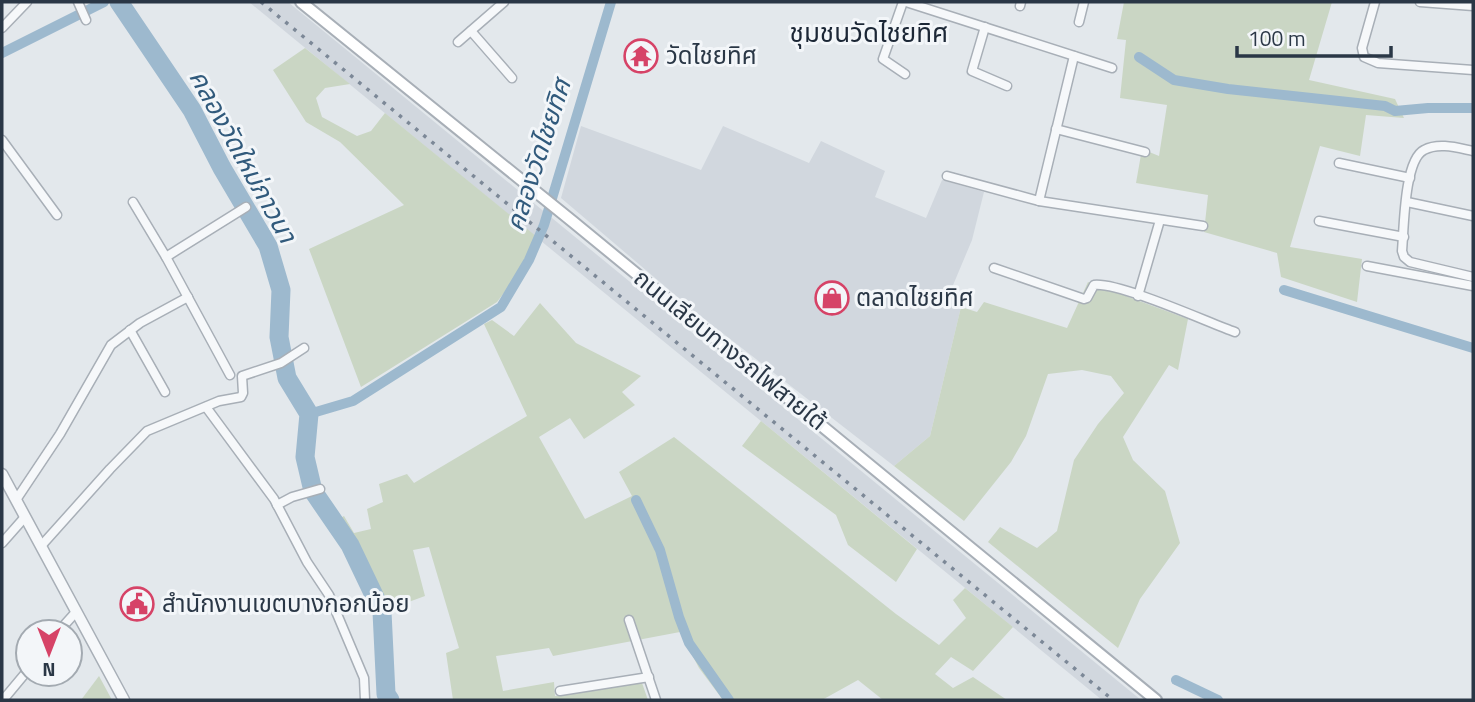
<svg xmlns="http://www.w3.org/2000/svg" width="1475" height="702" font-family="'Titillium Web','Noto Sans Thai',sans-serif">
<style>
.built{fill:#d1d7de}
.green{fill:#cad6c4}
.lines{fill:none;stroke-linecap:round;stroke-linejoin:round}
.canal{stroke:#9db9ce;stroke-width:10}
.river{stroke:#9db9ce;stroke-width:19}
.minor-casing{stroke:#a8afb7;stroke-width:11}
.tertiary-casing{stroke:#a8afb7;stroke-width:13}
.secondary-casing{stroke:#a8afb7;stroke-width:14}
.minor{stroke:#f6f8fa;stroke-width:8}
.tertiary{stroke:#f6f8fa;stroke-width:10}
.secondary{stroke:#fff;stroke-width:10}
.rail{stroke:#7c8897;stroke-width:3.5;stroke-dasharray:3.5 7;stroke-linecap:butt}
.labels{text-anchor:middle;stroke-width:6;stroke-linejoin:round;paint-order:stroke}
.poi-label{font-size:24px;fill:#2a3746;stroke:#f3f6f9;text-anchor:start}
.street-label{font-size:24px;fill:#2a3746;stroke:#f3f6f9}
.neighbourhood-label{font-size:26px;fill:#1c2736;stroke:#f3f6f9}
.water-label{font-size:26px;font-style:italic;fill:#315a7c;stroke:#f3f6f9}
</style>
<rect width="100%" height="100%" fill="#e3e8ec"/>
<g class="built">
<polygon points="249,2 288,2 1141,700 1102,700"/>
<polygon points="581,126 701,170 723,126 809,163 821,141 885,171 875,197 926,218 942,180 984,192 972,240 951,290 961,307 930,436 894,466 694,311 561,198"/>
</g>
<g class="green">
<polygon points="1124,2 1332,2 1309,80 1395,99 1404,118 1366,115 1360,156 1320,146 1290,247 1362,259 1357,302 1281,277 1277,253 1204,232 1208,195 1136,183 1142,149 1159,156 1167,105 1120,98 1126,40 1117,39"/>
<polygon points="305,48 350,84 325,88 316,98 322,117 357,136 371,131 385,113 537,237 510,285 497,302 361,387 309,249 404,205 340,142 306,122 273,70"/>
<polygon points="1088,282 1188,319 1178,370 1169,365 1123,437 1133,460 1165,491 1180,543 1140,599 1118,648 988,542 1000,527 1037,548 1057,531 1074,460 1098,424 1124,393 1111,376 1082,370 1048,374 1026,436 1011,462 964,521 894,466 930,436 961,307 977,312 984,302 1067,328"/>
<polygon points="540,303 576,343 641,376 622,392 635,405 584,439 570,418 539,437 585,519 632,496 619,472 674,437 896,614 939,645 966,618 953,600 965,588 1013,627 973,671 951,657 935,674 953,688 973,677 1007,700 883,700 858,680 822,700 723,700 699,668 680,632 553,656 549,648 496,656 503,691 554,682 555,696 642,683 648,700 453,700 446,653 459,648 429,547 413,550 425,596 384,611 330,524 344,516 354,533 371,529 367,509 383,502 379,484 407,474 414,483 527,416 484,324 492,320 514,336"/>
<polygon points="761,421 917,549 896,582 848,545 836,515 742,446"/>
<polygon points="99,676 112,700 81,700"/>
</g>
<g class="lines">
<g class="canal">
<polyline points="2,53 104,2"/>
<polyline points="1139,57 1174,80 1228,89 1385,106 1395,111 1428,108 1473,108"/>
<polyline points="1284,290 1473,348"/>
<polyline points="309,414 353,401 501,307 529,260 544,225 611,2"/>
<polyline points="636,500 660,550 679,617 689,643 729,700"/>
<polyline points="1176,680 1218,700"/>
</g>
<polyline class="river" points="119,2 192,110 222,168 268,246 281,290 279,337 287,378 309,414 305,457 313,491 350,545 382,612 386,694 390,700"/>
<defs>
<g id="minor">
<polyline points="78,2 86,20"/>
<polyline points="903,2 883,59 905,74"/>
<polyline points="906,2 1112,68"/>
<polyline points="1375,2 1362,48 1364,57 1378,63 1473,70"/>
<polyline points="1420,2 1473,6"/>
<polyline points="1020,6 1021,2"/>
<polyline points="1079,22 1084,2"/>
<polyline points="985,27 972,71 1007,86"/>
<polyline points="2,28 27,2"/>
<polyline points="471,31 512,78"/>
<polyline points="458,42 504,2"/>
<polyline points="1056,129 1145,152"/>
<polyline points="2,140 57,215"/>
<path d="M1473 151C1458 148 1439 142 1424 150 1404 160 1404 229 1402 251L1404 257 1410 262 1473 277"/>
<polyline points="1339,163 1410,178"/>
<polyline points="947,176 1039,201 1203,226"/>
<polyline points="1039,201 1074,56"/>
<polyline points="133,202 166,257 230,375"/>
<polyline points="1407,202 1473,216"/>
<polyline points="1319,221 1404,237"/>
<polyline points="166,257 246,207"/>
<polyline points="1367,266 1473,286"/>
<path d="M994 268 1084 299 1087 298 1094 285C1119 282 1207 322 1235 332"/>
<polyline points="1138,296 1160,220"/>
<polyline points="130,330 165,392"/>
<polyline points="206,407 274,499 307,562 329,595 364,678 365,700"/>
<polyline points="16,500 60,434 111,345 140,323 188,297"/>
<polyline points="277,505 292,497 320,489"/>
<polyline points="2,543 25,517"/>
<polyline points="41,546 110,469 147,431 219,401 241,397 243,393 242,376 281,363 304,348"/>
<polyline points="629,620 656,700"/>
<polyline points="58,632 76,612"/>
<polyline points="560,691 649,677"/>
<polyline points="3,700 28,670"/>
</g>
<polyline id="tertiary" points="2,474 124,700"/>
<polyline id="secondary" points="301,2 572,221 1156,700"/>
</defs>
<use href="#minor" class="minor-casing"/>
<use href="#tertiary" class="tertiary-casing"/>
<use href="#secondary" class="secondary-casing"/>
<use href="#minor" class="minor"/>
<use href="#tertiary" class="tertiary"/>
<use href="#secondary" class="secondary"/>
<polyline class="rail" points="261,2 1113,700"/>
</g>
<defs>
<symbol id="temple-ring" viewBox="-11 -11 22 22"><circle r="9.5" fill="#f3f6f9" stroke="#d64367" stroke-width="1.5"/><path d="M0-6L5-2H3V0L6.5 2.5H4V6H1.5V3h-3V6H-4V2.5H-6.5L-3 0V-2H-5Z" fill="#d64367"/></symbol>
<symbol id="shop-ring" viewBox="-11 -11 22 22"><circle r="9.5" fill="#f3f6f9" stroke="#d64367" stroke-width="1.5"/><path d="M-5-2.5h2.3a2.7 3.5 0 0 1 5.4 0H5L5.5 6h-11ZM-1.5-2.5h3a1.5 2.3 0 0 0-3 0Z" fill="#d64367"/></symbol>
<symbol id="civic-ring" viewBox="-11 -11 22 22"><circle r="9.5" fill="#f3f6f9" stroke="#d64367" stroke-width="1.5"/><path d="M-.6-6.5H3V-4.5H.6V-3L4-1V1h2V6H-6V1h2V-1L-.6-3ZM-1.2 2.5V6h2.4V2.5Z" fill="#d64367"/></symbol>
</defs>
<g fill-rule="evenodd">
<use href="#temple-ring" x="622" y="37" width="38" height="38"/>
<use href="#shop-ring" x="813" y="279" width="38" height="38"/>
<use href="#civic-ring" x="118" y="585" width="38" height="38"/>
</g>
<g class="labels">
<g class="poi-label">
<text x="666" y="64">วัดไชยทิศ</text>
<text x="856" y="306">ตลาดไชยทิศ</text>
<text x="162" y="612">สำนักงานเขตบางกอกน้อย</text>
</g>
<g class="street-label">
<text transform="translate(730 350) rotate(39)" y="8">ถนนเลียบทางรถไฟสายใต้</text>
</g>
<g class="neighbourhood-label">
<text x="869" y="42">ชุมชนวัดไชยทิศ</text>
</g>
<g class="water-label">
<text transform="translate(538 155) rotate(-72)" y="9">คลองวัดไชยทิศ</text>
<text transform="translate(243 156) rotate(61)" y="9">คลองวัดใหม่ภาวนา</text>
</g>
</g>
<rect width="1475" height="702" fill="none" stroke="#2a3746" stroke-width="7"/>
<g transform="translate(49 653) rotate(180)"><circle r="33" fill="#f3f6f9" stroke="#a3aab1" stroke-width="2"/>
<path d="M0-5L12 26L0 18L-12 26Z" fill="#d64367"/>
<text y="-10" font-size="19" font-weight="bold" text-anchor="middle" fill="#2a3746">N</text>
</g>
<path d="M1237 46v10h154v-10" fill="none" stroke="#2a3746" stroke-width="3.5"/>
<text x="1248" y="46" font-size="21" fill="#2a3746" stroke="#f3f6f9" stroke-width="5" paint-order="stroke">100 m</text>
</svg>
